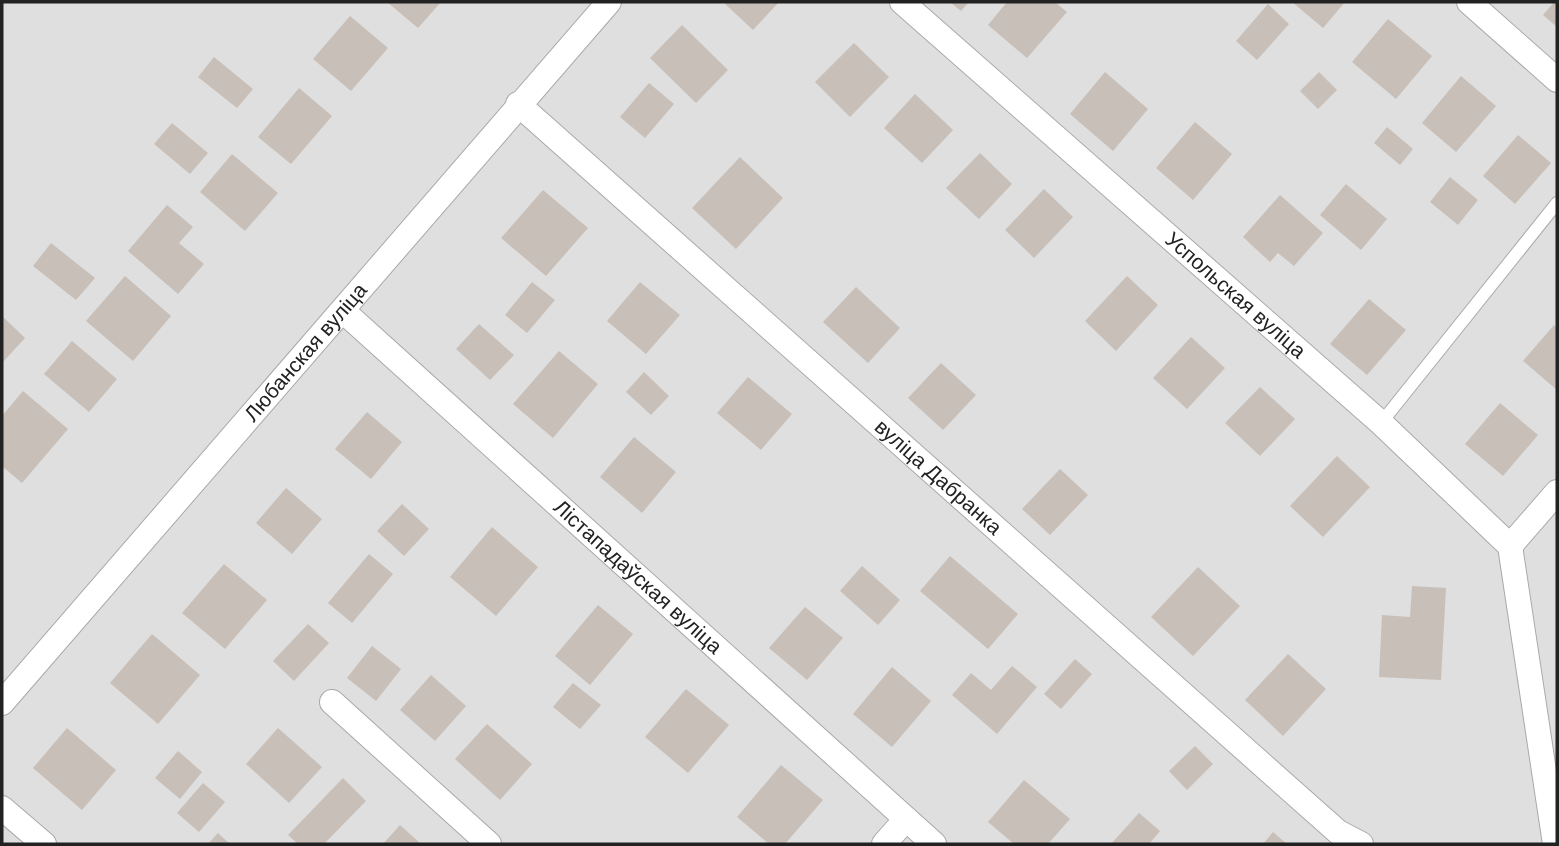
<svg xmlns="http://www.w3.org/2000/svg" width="1559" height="846" font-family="Arial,sans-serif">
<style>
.residential{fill:#e0dfdf}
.building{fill:#c7bfb8}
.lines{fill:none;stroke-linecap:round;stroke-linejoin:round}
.service-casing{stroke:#a9a9a9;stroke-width:14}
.minor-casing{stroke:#a9a9a9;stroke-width:26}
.service{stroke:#fff;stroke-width:12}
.minor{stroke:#fff;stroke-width:24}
.labels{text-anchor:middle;stroke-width:6;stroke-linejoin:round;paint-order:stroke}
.street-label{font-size:21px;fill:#222;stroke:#fff}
</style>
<rect width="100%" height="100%" fill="#f2efe9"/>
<rect class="residential" x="2" y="2" width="1555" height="842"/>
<g class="building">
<polygon points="387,2 441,2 418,28"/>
<polygon points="723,2 779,2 753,30"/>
<polygon points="950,2 969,2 961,11"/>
<polygon points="1007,2 1055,2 1067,12 1027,58 988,25"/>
<polygon points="1292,2 1345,2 1323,28"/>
<polygon points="1554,2 1557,2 1557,27 1543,15"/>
<polygon points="1268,4 1289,24 1257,60 1236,41"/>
<polygon points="350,16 388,48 351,91 313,59"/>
<polygon points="1388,19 1432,56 1396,99 1352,62"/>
<polygon points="682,25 728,70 696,103 650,58"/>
<polygon points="854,43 889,77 850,117 815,82"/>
<polygon points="214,57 253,89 237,108 198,77"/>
<polygon points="1105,72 1148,109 1113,151 1070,114"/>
<polygon points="1319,72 1337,90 1318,109 1300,91"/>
<polygon points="1461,76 1496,106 1456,152 1422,123"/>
<polygon points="649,83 674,104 645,138 620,117"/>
<polygon points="299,88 332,116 291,164 258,137"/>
<polygon points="915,94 953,130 922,163 884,128"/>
<polygon points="1195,122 1232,154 1193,200 1156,168"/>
<polygon points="172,123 208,153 190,174 154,144"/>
<polygon points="1387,127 1413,149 1400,165 1374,143"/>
<polygon points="1518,135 1551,163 1515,204 1483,176"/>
<polygon points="980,153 1012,184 979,219 946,188"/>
<polygon points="232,154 278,193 245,231 200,192"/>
<polygon points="740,157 783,198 736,249 692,208"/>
<polygon points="1450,177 1478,200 1458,225 1430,202"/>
<polygon points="1346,184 1387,219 1361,250 1320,215"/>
<polygon points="1044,189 1073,217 1034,258 1005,230"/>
<polygon points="543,190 588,228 546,276 501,238"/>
<polygon points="1280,195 1323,233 1294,266 1278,253 1270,262 1243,237"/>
<polygon points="167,205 193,227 179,243 204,264 178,294 128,251"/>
<polygon points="51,243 95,278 76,300 33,266"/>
<polygon points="125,276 171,316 133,361 86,321"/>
<polygon points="1127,276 1158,305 1116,351 1085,321"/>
<polygon points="532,282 555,300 527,333 505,315"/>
<polygon points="640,282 680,315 646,354 607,321"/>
<polygon points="856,287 900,328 868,363 823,322"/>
<polygon points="1369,299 1406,330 1367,375 1330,344"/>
<polygon points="2,316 25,338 2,363"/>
<polygon points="479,324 514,355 490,380 456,349"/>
<polygon points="1554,325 1557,328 1557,390 1523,361"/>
<polygon points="1191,337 1225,368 1187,409 1153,378"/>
<polygon points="72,341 117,379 89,412 44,374"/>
<polygon points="559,351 598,384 553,438 513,404"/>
<polygon points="941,363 976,395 943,430 908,398"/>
<polygon points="644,372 669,396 651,415 626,392"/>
<polygon points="748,377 792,414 761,450 717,413"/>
<polygon points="1260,387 1295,419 1260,456 1225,423"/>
<polygon points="23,391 68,429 22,483 2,466 2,416"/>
<polygon points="1500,403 1538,435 1503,476 1465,444"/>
<polygon points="367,412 402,442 371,479 335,449"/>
<polygon points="634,437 676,472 642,513 600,477"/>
<polygon points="1337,456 1370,487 1323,537 1290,506"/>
<polygon points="1060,469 1088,495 1050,535 1022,509"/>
<polygon points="286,488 322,519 292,554 256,523"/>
<polygon points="402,504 429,529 404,556 377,531"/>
<polygon points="492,527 538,567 496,616 450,577"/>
<polygon points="369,554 393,574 352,623 328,603"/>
<polygon points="950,556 1018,614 988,649 920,591"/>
<polygon points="224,564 267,600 225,649 182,613"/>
<polygon points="862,566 900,600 878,625 840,591"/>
<polygon points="1198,567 1240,606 1193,656 1151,617"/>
<polygon points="1412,586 1446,588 1441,680 1379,677 1382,615 1410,617"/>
<polygon points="598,605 633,634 590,685 555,656"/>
<polygon points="805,607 843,638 807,680 769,648"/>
<polygon points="308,624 329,643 294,681 273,661"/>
<polygon points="152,634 200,675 158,724 110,683"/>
<polygon points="372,646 401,669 376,701 347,678"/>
<polygon points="1288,654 1326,689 1283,736 1245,700"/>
<polygon points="1075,659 1092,674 1061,709 1044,694"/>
<polygon points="1012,666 1037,687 997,734 952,695 971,673 991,690"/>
<polygon points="892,667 931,701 892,747 853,714"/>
<polygon points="431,675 466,706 435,741 400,710"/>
<polygon points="573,683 601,705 580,729 553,707"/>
<polygon points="686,689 729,725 688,773 645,737"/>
<polygon points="487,724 532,764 500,800 455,759"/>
<polygon points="67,728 116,770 82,810 33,768"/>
<polygon points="278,728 322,767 289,803 246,764"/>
<polygon points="1195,746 1213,764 1187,790 1169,771"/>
<polygon points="178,751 202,772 180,799 155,778"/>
<polygon points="781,765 823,800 785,844 769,844 737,817"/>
<polygon points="343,778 366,801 324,844 298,844 288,835"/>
<polygon points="1024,780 1070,819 1048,844 1014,844 988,822"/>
<polygon points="203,783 225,802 199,832 177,813"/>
<polygon points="1139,813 1160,831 1149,844 1111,844"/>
<polygon points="400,825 421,844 383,844"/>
<polygon points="1273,832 1287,844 1263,844"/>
<polygon points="218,833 230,844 208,844"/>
</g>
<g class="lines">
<defs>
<polyline id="service" points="1381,423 1557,203"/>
<g id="minor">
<path id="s1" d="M902 2 1381 423 1510 546 1557 492"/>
<polyline points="1469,2 1557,80"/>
<path id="s2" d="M518 104 1338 832 1361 844"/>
<path id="s3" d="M343 311 934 844"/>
<polyline points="1510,546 1555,844"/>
<polyline points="332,702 489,844"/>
<path id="s4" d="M2 703 609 2"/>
<polyline points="2,808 44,844"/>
<polyline points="884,844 906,819"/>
</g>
</defs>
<use href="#service" class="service-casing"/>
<use href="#minor" class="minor-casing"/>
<use href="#service" class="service"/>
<use href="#minor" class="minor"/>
</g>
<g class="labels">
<g class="street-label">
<text dy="7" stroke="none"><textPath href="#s1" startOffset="444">Успольская вуліца</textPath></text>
<text dy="7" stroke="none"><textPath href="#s4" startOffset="464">Любанская вуліца</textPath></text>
<text dy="7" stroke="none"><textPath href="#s2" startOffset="562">вуліца Дабранка</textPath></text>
<text dy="7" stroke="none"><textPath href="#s3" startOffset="397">Лістападаўская вуліца</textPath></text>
</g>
</g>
<rect width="1559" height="846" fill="none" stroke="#222222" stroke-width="7"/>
</svg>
